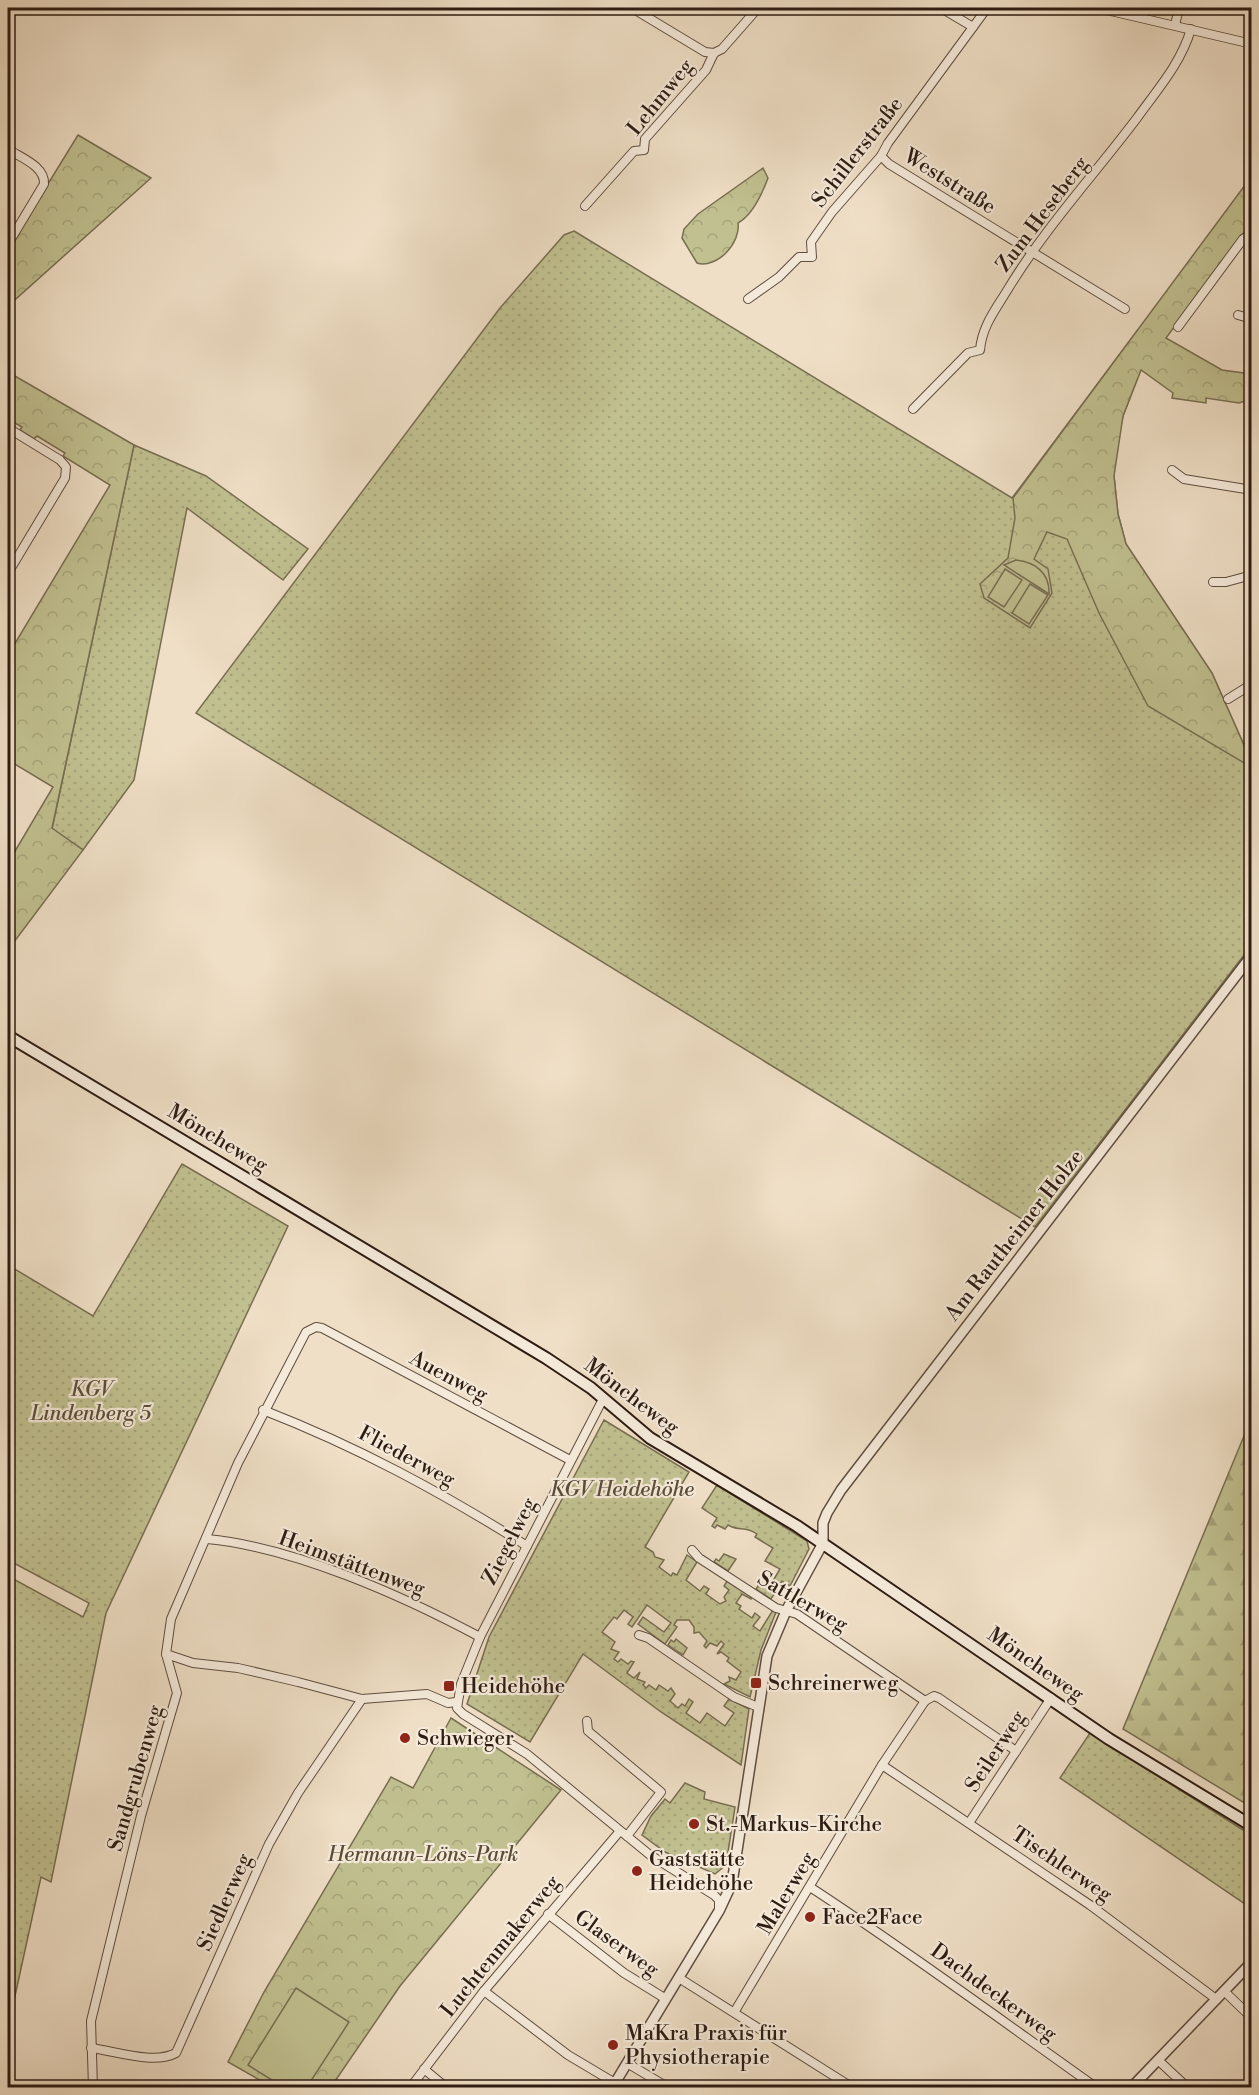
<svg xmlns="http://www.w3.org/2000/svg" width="1259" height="2095" font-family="'Libre Bodoni',serif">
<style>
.grass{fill:url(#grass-dots);stroke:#786e52;stroke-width:1.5}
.forest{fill:url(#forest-firs);stroke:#786e52;stroke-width:1.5}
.park{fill:url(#park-crowns);stroke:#786e52;stroke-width:1.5}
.pitch{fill:#c1c090;stroke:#786e52;stroke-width:1.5}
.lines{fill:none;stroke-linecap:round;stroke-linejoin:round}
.minor-casing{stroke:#5e4d40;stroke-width:10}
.tertiary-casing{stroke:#5e4d40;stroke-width:12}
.secondary-casing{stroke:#2e1c13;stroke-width:14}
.minor{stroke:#f5eada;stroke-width:8}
.tertiary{stroke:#f5eada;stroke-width:9}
.secondary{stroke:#f5eada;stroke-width:10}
.poi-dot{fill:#8f2418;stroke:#f5eada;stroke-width:2}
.labels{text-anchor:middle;stroke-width:4.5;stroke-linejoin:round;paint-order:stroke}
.street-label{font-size:21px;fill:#2e1c13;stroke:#f5eada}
.park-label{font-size:21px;font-style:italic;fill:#5a4d38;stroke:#f5eada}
.poi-label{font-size:21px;fill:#2e1c13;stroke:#f5eada;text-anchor:start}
</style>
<defs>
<pattern id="grass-dots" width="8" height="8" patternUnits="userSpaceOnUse" patternTransform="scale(1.5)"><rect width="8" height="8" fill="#c1c090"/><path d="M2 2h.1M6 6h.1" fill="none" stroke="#a6a47b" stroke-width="1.8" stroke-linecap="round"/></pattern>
<pattern id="forest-firs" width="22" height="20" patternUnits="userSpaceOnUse" patternTransform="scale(1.5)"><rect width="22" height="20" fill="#c1c090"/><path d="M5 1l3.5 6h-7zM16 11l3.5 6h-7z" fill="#a6a47b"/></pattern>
<pattern id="park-crowns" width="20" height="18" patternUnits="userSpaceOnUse" patternTransform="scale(1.5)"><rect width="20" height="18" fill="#c1c090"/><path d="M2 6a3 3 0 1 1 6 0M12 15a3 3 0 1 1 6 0" fill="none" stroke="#a6a47b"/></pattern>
</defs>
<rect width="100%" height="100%" fill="#efdfc6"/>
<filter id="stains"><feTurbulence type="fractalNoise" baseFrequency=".00333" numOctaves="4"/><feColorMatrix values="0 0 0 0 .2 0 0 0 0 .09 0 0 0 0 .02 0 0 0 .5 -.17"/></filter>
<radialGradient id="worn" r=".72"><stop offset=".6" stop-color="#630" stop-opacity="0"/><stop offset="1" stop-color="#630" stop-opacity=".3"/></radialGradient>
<g class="grass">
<polygon points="574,231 1012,498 1137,331 1141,369 1123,416 1116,448 1114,476 1118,514 1126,544 1212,673 1251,761 1251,946 1035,1227 196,713 500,308 564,235"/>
<polygon points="134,445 206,476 308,549 283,580 187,508 134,780 83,850 52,829"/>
<polygon points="182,1164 288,1226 106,1613 51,1882 41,1877 8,2028 8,1576 83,1617 89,1603 8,1560 8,1265 93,1316"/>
<polygon points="604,1420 689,1472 645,1547 653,1552 655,1557 664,1560 659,1567 671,1576 673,1573 677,1575 687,1555 697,1562 686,1580 700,1591 704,1586 709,1589 706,1594 720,1604 726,1601 724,1597 729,1590 724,1586 727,1581 752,1597 751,1599 742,1594 736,1603 741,1606 739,1609 752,1618 755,1613 760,1617 753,1626 760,1631 773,1610 776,1612 761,1650 750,1697 724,1684 730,1681 729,1677 736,1680 741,1672 727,1661 729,1658 721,1652 717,1654 724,1644 721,1641 717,1646 710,1643 706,1648 704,1646 707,1641 699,1632 694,1633 694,1627 689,1620 677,1620 674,1625 677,1627 665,1644 638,1624 643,1617 664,1632 671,1623 647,1605 632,1627 628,1624 633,1617 624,1610 617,1619 614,1617 602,1632 615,1642 611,1649 619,1652 614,1659 618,1662 621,1659 628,1664 631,1661 634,1662 627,1673 634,1678 640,1672 637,1679 645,1682 643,1685 646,1688 649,1685 656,1690 659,1685 668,1691 671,1688 675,1694 670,1701 678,1708 682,1704 685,1706 689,1699 693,1702 686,1713 700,1723 707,1713 725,1726 734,1713 724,1706 729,1699 749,1709 741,1765 661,1712 583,1654 530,1742 467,1704 489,1637"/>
<path d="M717 1485 807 1541 809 1549 790 1586 782 1581 771 1599 756 1589 760 1583 770 1586 780 1569 765 1561 773 1548 755 1537 757 1534C744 1525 740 1532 728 1525L725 1529 717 1525 715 1528 712 1526 717 1518 702 1508Z"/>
<polygon points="724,1554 736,1559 728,1571 714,1562 716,1559 719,1561"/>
<polygon points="676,1639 687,1648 683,1655 668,1645 671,1640 674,1642"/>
<polygon points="1090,1733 1251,1835 1251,1908 1060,1778"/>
<polygon points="685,1783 705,1792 704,1799 735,1807 726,1865 715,1874 665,1852 642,1835 651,1816 665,1799 670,1803"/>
</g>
<polygon class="forest" points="1251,1419 1251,1807 1123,1729"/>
<g class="park">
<polygon points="78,135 151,178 8,306 8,249"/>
<path d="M763 168 768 178C762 194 753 215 738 223 741 243 717 269 697 263L682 238 684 229 698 214Z"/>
<polygon points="1251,177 1251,223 1166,338 1222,370 1251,374 1251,399 1239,403 1206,398 1206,403 1172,398 1173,393 1141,370 1123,416 1114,476 1118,514 1126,544 1212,673 1251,761 1251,767 1148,706 1099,613 1067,539 1047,532 1034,559 1048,569 1052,593 1030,628 984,598 980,584 1008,558 1015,518 1013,498"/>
<polygon points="8,372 134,445 52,828 83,850 8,950 8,863 53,787 8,760 8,655 110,485 63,456 65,453 37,436 34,439 20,430 22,427 8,419"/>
<polygon points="451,1718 561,1790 400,1986 331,2087 272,2087 228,2062 264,1992 391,1777 413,1788"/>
</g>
<g class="pitch">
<path d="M1016 560C1035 562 1050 573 1049 594L1004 565Z"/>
<polygon points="1005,569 1022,580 1004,607 988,597"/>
<polygon points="1030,584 1048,595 1029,624 1012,613"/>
<polygon points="296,1988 349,2022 307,2087 283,2087 248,2065"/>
</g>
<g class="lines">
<defs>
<g id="minor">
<polyline points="632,8 705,52 714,53"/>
<polyline points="941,8 973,27"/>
<polyline points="1098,8 1252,44"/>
<polyline points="1175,25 1179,8"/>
<path d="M8 149C21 158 45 166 44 184L8 244"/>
<polyline points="881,156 889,164 1125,309"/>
<polyline points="585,206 634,151 644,150 645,139 706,70 714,53 722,49 758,8"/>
<polyline points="748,299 779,277 799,257 812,257 811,242 832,212 881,156 888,143 987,8"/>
<polyline points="1238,315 1252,319"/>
<polyline points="1178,327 1243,239 1252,233"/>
<path d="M913 409 968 353 980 350C982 326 996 309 1008 289 1045 228 1094 175 1137 118 1158 89 1181 63 1191 29"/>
<polyline points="8,428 60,460 66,467 65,478 8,573"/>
<polyline points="1172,470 1184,479 1252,490"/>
<polyline points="1213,582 1226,582 1252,575"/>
<polyline points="1228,699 1252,684"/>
<polyline points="603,1399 480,1637 461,1684 457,1708 463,1714 527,1754 650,1855 714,1895 719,1900 719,1911"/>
<path d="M263 1410C358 1447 441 1492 527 1546"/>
<path d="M207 1539C294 1547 403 1596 480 1637"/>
<polyline points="692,1550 699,1558 776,1608 797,1614 925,1701 934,1696 939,1698 1016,1751"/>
<polyline points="639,1635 648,1638 734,1697 758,1707"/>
<polyline points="166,1654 193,1663 238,1668 298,1682 362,1699 427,1694 448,1703 456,1702"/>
<polyline points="587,1721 588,1731 661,1792 627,1836"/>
<polyline points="882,1765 1090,1905 1216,1999"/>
<polyline points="969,1823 1051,1698"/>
<path d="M810 1887C908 1951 1001 2020 1097 2088"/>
<polyline points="548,1914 624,1973 666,1999"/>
<polyline points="679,1978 853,2088"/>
<polyline points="484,1991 568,2055 615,2083"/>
<polyline points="1224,1991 1252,2018"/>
<polyline points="735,2011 882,1765 925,1701"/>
<path d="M91 2048C115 2051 154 2065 176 2053L269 1844 298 1793 362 1699"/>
<polyline points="1158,2060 1188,2088"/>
<polyline points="627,2063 669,2088"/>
<polyline points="424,2069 447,2088"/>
<polyline points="93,2088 91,2021 141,1816 177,1693 166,1654 171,1619 238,1463 306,1332 316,1327 322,1328 570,1460"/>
<polyline points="410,2088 484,1991 620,1831"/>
</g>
<g id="tertiary">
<polyline points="612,2088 719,1911 732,1883 767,1656 786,1611 823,1543 823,1523 827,1513 841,1490 1252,955"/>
<polyline points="1131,2088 1252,1962"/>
</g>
<polyline id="secondary" points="8,1036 546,1358 591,1388 650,1438 797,1526 1109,1739 1252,1826"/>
</defs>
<use href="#minor" class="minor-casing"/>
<use href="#tertiary" class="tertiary-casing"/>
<use href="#secondary" class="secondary-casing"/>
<use href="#minor" class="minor"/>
<use href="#tertiary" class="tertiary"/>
<use href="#secondary" class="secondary"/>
</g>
<g class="poi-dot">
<rect x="750" y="1677" width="12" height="12" rx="3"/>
<rect x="443" y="1680" width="12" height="12" rx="3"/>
<circle cx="405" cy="1738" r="6"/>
<circle cx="694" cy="1824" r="6"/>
<circle cx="637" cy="1871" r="6"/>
<circle cx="810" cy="1917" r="6"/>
<circle cx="613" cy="2045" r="6"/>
</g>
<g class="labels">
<g class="street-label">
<text transform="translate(660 97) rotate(-51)" y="7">Lehmweg</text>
<text transform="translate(857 152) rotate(-52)" y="7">Schillerstraße</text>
<text transform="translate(950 181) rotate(32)" y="7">Weststraße</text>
<text transform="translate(1042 214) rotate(-53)" y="7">Zum Heseberg</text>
<text transform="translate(218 1138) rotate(31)" y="7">Möncheweg</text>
<text transform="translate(1014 1235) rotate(-52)" y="7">Am Rautheimer Holze</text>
<text transform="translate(449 1376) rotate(28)" y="7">Auenweg</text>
<text transform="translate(632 1396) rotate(37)" y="7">Möncheweg</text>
<text transform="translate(407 1456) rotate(28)" y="7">Fliederweg</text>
<text transform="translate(509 1541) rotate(-63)" y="7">Ziegelweg</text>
<text transform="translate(352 1563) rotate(20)" y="7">Heimstättenweg</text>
<text transform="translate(803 1601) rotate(30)" y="7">Sattlerweg</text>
<text transform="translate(1036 1664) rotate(35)" y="7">Möncheweg</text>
<text transform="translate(995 1751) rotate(-57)" y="7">Seilerweg</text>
<text transform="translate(135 1778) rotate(-74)" y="7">Sandgrubenweg</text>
<text transform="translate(1062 1864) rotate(34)" y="7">Tischlerweg</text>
<text transform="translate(786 1893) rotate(-59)" y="7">Malerweg</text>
<text transform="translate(224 1902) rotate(-66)" y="7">Siedlerweg</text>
<text transform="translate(617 1943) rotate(36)" y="7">Glaserweg</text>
<text transform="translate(500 1946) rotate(-51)" y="7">Luchtenmakerweg</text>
<text transform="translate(994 1992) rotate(36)" y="7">Dachdeckerweg</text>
</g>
<g class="park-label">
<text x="91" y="1396">KGV<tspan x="91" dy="24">Lindenberg 5</tspan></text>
<text x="622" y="1496">KGV Heidehöhe</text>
<text x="423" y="1861">Hermann-Löns-Park</text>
</g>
<g class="poi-label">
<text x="768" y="1690">Schreinerweg</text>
<text x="461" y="1693">Heidehöhe</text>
<text x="417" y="1745">Schwieger</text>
<text x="706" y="1831">St.-Markus-Kirche</text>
<text x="649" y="1866">Gaststätte<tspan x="649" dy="24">Heidehöhe</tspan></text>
<text x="822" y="1924">Face2Face</text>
<text x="625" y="2040">MaKra Praxis für<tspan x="625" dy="24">Physiotherapie</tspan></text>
</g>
</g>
<rect width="1259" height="2095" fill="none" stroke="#efdfc6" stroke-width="30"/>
<rect x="9" y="9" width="1241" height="2077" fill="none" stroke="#2e1c13" stroke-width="3"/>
<rect x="15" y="15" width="1229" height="2065" fill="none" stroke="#2e1c13" stroke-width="1.5"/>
<rect width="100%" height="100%" filter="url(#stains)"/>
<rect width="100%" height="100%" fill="url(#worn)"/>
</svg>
